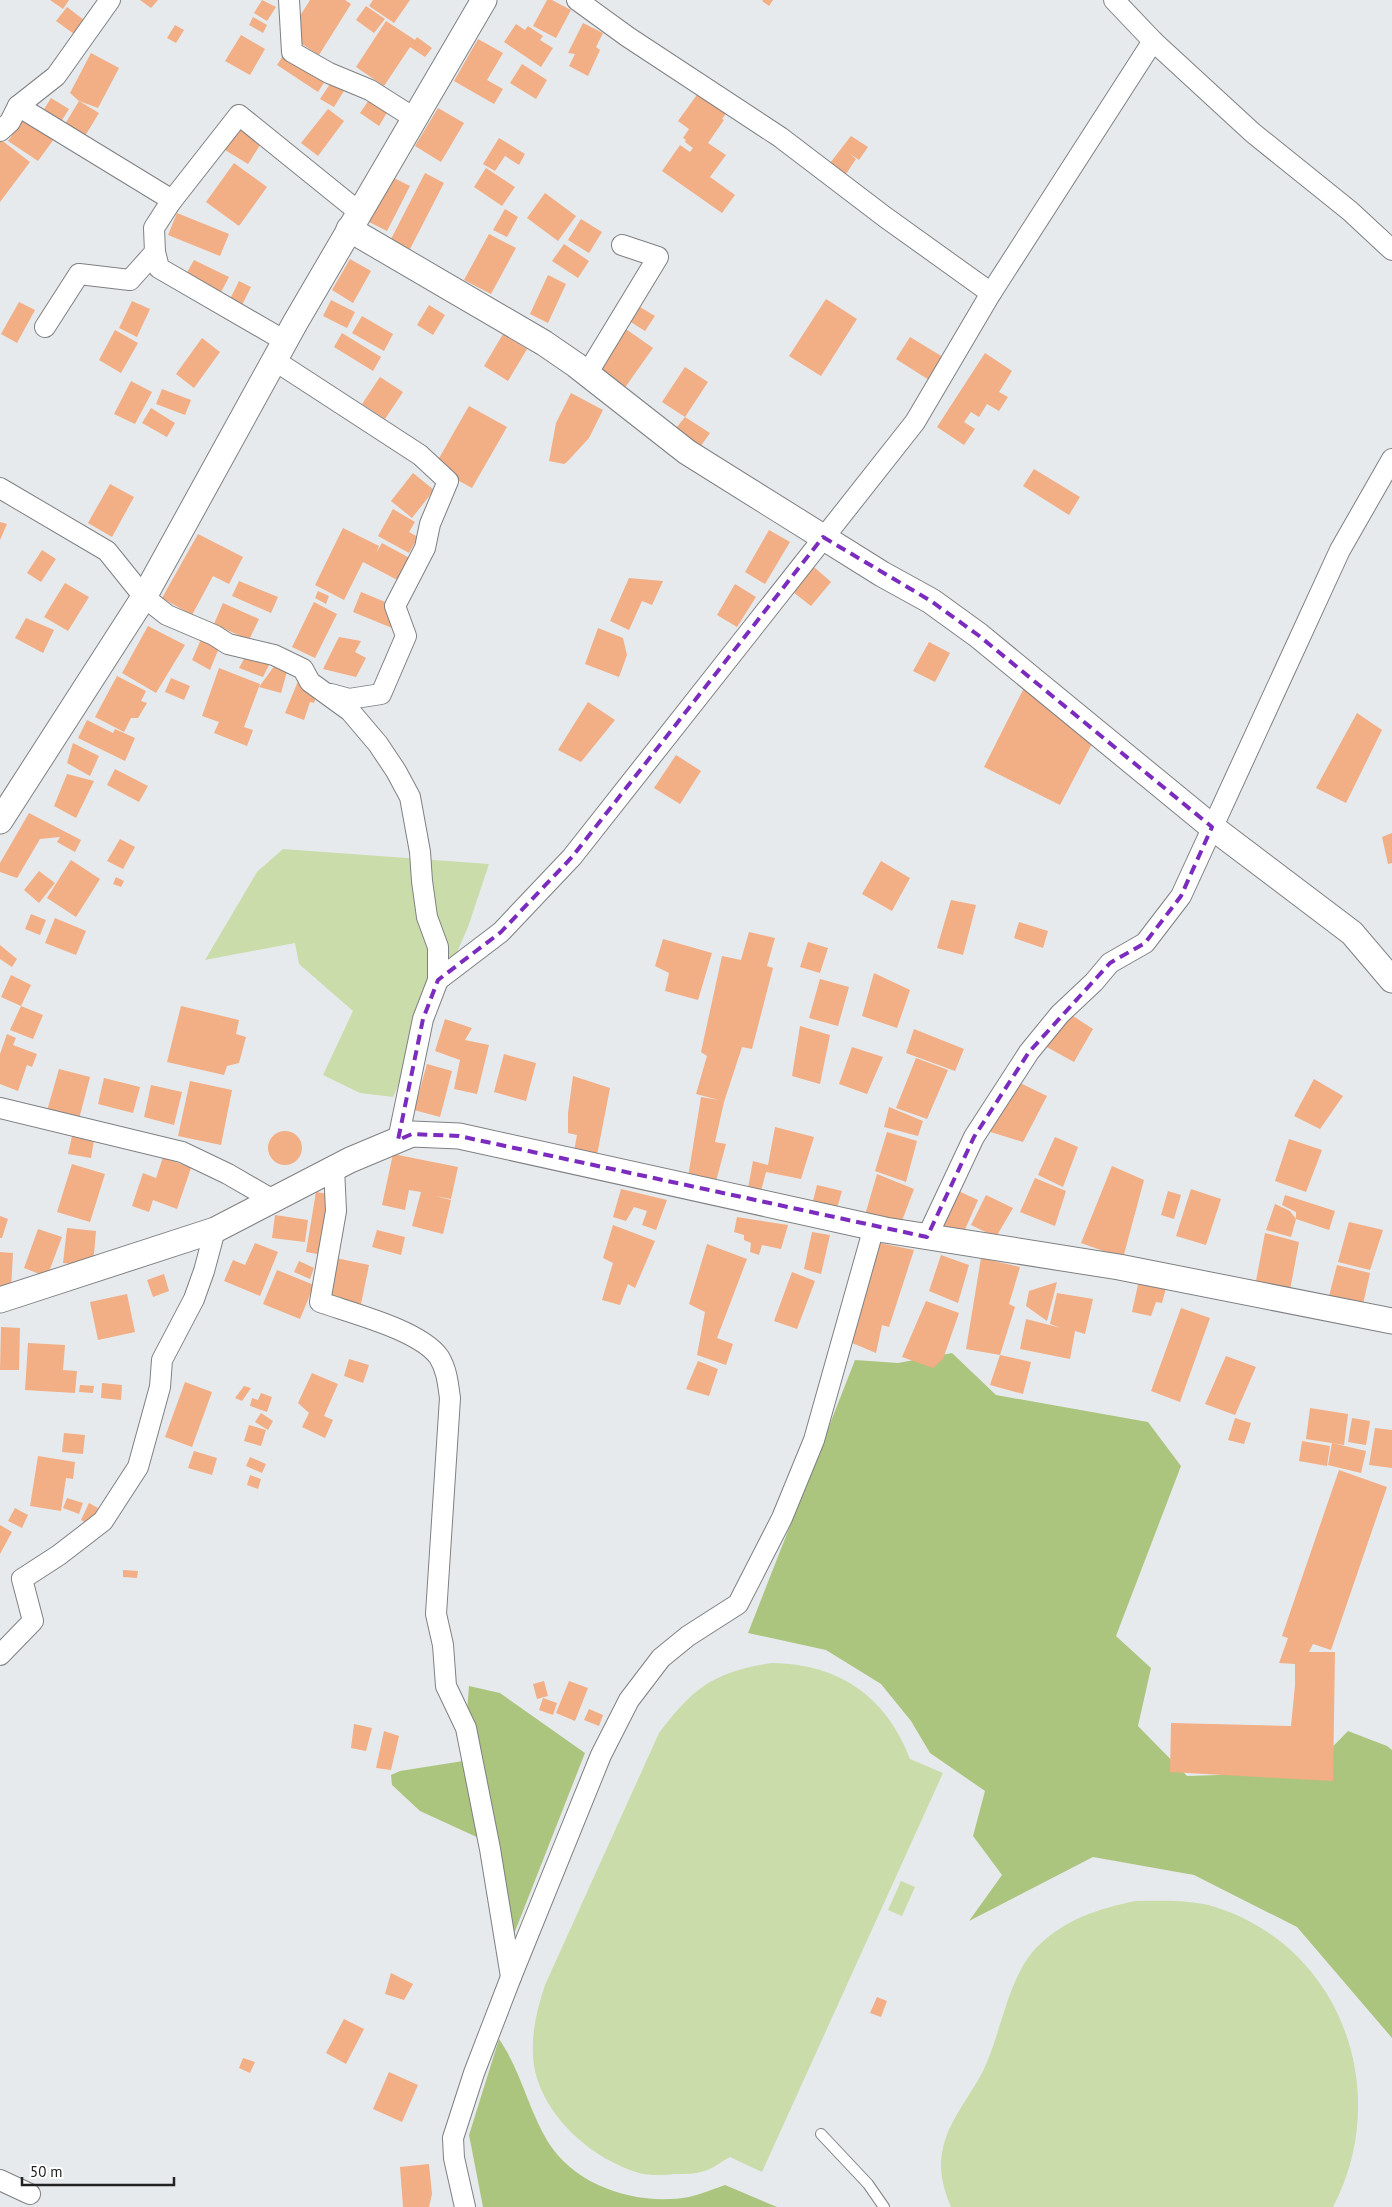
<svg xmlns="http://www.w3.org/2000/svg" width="1392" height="2207" font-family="'PT Sans',sans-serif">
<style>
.green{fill:#c9dcaa}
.forest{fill:#acc57e}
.building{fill:#f2ae84}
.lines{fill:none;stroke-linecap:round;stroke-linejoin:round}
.service-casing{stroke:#7e8083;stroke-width:12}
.minor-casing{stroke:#7e8083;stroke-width:22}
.tertiary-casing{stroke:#7e8083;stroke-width:27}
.service{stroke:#fff;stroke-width:10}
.minor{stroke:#fff;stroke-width:20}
.tertiary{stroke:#fff;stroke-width:25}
.marked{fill:none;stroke:#7b2cbf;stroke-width:4;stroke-dasharray:10 6;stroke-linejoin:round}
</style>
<rect width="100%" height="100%" fill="#e7eaed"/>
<g class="green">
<polygon points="283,849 489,864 468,927 393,1097 360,1093 323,1075 353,1011 299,964 295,943 205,960 257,872"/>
<path d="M772 1663C839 1664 886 1696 910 1759L943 1773 762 2172 730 2157C722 2161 713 2169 704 2171 696 2174 686 2174 677 2174 665 2175 651 2176 639 2173 594 2160 546 2119 535 2071 529 2042 536 2012 545 1985L659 1733C694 1687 714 1672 772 1663Z"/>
<polygon points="901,1881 915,1887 902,1916 888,1910"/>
<path d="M1135 1901C1164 1901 1194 1899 1221 1909 1344 1952 1392 2095 1333 2207H951C943 2188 938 2169 943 2148 949 2121 970 2096 983 2071 1002 2032 1007 1978 1037 1947 1065 1919 1098 1909 1135 1901Z"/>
</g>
<g class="forest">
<polygon points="952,1353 996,1395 1148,1422 1181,1466 1116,1636 1151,1668 1138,1726 1187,1776 1308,1772 1348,1731 1387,1746 1392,1750 1392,2038 1297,1927 1194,1875 1093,1857 969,1921 1002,1875 973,1836 985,1791 930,1753 911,1721 881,1684 826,1650 748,1633 855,1360 898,1363"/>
<polygon points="469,1686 500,1693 585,1753 512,1939 494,1845 420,1811 392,1785 391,1775 400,1771 463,1761"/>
<path d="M499 2039C521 2071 528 2109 548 2142 576 2187 638 2206 689 2197 701 2194 713 2189 725 2185L777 2207H483L469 2135Z"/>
</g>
<g class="building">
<polygon points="50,0 69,0 63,9"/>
<polygon points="140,0 158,0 151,8"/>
<polygon points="262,0 276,7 267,21 254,13"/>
<polygon points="310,0 345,0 351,4 319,55 288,35"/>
<polygon points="373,0 410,0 394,23 369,6"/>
<polygon points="547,0 552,0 571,10 556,38 533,26"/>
<polygon points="763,0 773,0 769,6 762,1"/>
<polygon points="366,6 385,19 374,33 356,20"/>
<polygon points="67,7 84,20 74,34 56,21"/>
<polygon points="253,17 267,25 263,33 249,25"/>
<polygon points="386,21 415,40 417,37 432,48 425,57 410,47 384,86 356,67"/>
<polygon points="583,23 603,33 596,47 600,50 588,76 569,66 575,54 568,53"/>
<polygon points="516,24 525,30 528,26 543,36 540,40 553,48 541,67 504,42"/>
<polygon points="175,25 184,30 176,43 167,38"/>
<polygon points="241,35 265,49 250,75 225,61"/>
<polygon points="478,39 503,53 487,80 503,89 494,104 454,81"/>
<polygon points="288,48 329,75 318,92 277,65"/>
<polygon points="91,53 119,68 98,108 79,101 70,93"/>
<polygon points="522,64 547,80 536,99 510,83"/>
<polygon points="334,78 347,86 334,107 320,99"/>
<polygon points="699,92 727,112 722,119 724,120 708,143 726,155 710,177 735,195 722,213 662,171 680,145 690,152 693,148 685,142 686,140 683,138 689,129 678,121"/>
<polygon points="373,94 391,106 379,126 360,113"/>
<polygon points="51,98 69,109 59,125 41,114"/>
<polygon points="79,101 99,113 85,136 65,124"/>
<polygon points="438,108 464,123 441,162 415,146"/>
<polygon points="328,109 344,121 318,156 301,143"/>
<polygon points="24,118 54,139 38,161 8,141"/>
<polygon points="238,127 262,142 248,164 225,150"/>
<polygon points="851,136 868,147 859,160 849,153 856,159 846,174 830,163"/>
<polygon points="499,138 525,154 519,165 505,156 495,171 483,164"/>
<polygon points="0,139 30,162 0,202"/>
<polygon points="234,163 267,187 239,226 206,202"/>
<polygon points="486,168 515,187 502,206 474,187"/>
<polygon points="425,173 444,183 410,249 391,239"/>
<polygon points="390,176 410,186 387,231 367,221"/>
<polygon points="545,193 576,216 558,241 527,218"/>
<polygon points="505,209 518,217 507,237 493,230"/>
<polygon points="177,213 229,234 220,256 168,235"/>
<polygon points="581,219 602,232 589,253 568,240"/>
<polygon points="489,234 516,248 491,294 464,280"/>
<polygon points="564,244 589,261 578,278 552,261"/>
<polygon points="350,259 371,271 353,303 332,290"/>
<polygon points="194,260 229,277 220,294 185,276"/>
<polygon points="548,275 566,284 548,323 530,314"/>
<polygon points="239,281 251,287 242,305 230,299"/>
<polygon points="826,299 857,319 821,376 789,356"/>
<polygon points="331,300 355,312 347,328 323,316"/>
<polygon points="132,301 150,309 137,337 119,328"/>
<polygon points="19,302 35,310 17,343 1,334"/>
<polygon points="635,304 655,316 645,331 626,319"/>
<polygon points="429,305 445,315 433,335 417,325"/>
<polygon points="362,316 393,334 384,351 352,333"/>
<polygon points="623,327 653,348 624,389 595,368"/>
<polygon points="115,330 138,343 121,373 99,360"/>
<polygon points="342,333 381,357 373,371 334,347"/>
<polygon points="503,334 527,349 508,381 484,366"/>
<polygon points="910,337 943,357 929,380 896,359"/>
<polygon points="202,338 220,352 194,388 176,374"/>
<polygon points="985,353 1012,371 999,392 1008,397 999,411 987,404 979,417 971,412 964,422 975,429 964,445 937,427"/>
<polygon points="685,367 708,382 685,417 662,402"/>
<polygon points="380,377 403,392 385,419 362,404"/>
<polygon points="131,381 152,392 135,424 114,414"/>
<polygon points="162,389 191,400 185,415 156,404"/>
<polygon points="571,393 603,410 589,438 567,462 564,464 549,461 556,423"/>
<polygon points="469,406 507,427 472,488 434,467"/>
<polygon points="151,408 175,423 167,437 142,423"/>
<polygon points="685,417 710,433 698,450 673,432"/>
<polygon points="1034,469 1080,497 1069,515 1023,486"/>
<polygon points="413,473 434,490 412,518 391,501"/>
<polygon points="110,484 134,497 112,537 88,523"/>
<polygon points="393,509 415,522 409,532 418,537 409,553 378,536"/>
<polygon points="0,522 7,524 0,540"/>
<polygon points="343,528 379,546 376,553 382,543 417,562 405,584 363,562 344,600 315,585"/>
<polygon points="769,530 790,542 765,584 745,572"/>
<polygon points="198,534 243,557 229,584 213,576 192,615 162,598"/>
<polygon points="42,550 56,559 41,582 27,573"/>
<polygon points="814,567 831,582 811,606 793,592"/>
<polygon points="629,578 663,581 652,605 642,601 629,630 610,621"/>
<polygon points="239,581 278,597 271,613 232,596"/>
<polygon points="65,583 89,597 68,631 44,617"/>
<polygon points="735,584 756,597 737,627 717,615"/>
<polygon points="318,591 329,596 326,604 315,598"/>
<polygon points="361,592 395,606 396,617 392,628 353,612"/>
<polygon points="314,602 337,614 315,658 292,647"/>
<polygon points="223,603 259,619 249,640 214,624"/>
<polygon points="26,618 54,630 43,653 15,638"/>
<polygon points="148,626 185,645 156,693 122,673"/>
<polygon points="598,628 623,638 627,655 619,677 585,664"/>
<polygon points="202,637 219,648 210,670 192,660"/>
<polygon points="339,637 361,641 355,652 366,658 356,677 323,669"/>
<polygon points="929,642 950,653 935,682 913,671"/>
<polygon points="249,650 274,655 263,677 239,668"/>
<polygon points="275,665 288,668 281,693 259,687"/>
<polygon points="219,668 260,684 244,727 253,730 247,746 214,733 219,722 202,716"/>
<polygon points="303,669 319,688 314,703 310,702 304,720 285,713"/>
<polygon points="117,676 146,691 141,701 147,703 138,718 131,718 124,732 95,717"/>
<polygon points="171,678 190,686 184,700 165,692"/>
<polygon points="1029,678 1093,742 1060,805 984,767"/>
<polygon points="588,702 615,720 581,762 558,750"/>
<polygon points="1357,713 1382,730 1346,803 1316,788"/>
<polygon points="87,720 113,733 115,729 135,738 125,761 78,738"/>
<polygon points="73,743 99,756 90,776 67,763"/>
<polygon points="676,755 701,771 680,804 654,788"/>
<polygon points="115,769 148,786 139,802 107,785"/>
<polygon points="67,774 94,781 76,818 54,806"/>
<polygon points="29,813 81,840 75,852 57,842 60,837 40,839 17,878 0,872 0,863"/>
<polygon points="1392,833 1392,863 1388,864 1382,837"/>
<polygon points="120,839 135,847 123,869 107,861"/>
<polygon points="71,860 100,879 76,917 47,898"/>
<polygon points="881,861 910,878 892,911 862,894"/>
<polygon points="39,871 55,883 39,903 24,890"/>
<polygon points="116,877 124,881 121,887 113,884"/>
<polygon points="951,900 976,905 963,955 937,948"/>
<polygon points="31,914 46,920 40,935 25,929"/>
<polygon points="55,918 86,931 76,955 45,943"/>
<polygon points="1019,922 1048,931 1043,948 1014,938"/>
<polygon points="749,932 775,938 767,966 773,968 752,1049 742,1047 724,1102 715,1142 726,1144 715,1185 688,1177 701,1097 719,1100 696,1094 707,1056 701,1052 722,956 741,960"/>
<polygon points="663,939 712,953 698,1000 665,991 669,973 655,966"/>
<polygon points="808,942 828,948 820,973 800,967"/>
<polygon points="0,945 17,959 12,967 0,959"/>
<polygon points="874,973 910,990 897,1028 862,1016"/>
<polygon points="11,975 31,985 21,1006 1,997"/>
<polygon points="820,979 849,987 838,1026 809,1018"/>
<polygon points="21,1006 43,1015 33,1039 10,1030"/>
<polygon points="181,1006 239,1020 236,1034 246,1037 239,1063 227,1066 224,1075 167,1062"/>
<polygon points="1070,1014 1093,1029 1074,1062 1045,1046"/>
<polygon points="445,1019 472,1028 465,1040 489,1045 477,1094 454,1089 460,1060 435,1051"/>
<polygon points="800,1026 830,1035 820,1084 792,1076"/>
<polygon points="914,1029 964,1049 955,1071 906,1053"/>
<polygon points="7,1034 16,1038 13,1045 37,1054 32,1067 27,1065 18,1091 0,1084 0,1054"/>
<polygon points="852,1047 883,1057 867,1094 839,1084"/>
<polygon points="504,1054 536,1063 526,1101 494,1092"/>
<polygon points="916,1058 948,1070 927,1119 896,1108"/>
<polygon points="427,1064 452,1071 440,1117 414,1110"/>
<polygon points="59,1069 90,1077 79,1119 47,1111"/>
<polygon points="573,1076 610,1088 597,1155 574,1151 577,1135 568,1133 568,1113"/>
<polygon points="104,1078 140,1087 133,1113 98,1104"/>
<polygon points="1314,1079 1343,1096 1320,1129 1294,1116"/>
<polygon points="190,1081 232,1090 221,1145 178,1136"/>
<polygon points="1016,1081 1047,1096 1023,1142 984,1130"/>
<polygon points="151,1085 182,1092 174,1125 144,1117"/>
<polygon points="889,1107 923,1121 918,1136 884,1127"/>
<polygon points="775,1127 814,1137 801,1179 766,1172 761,1191 748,1188 753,1161 768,1165"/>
<circle cx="285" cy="1148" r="17"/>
<polygon points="887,1132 917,1141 906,1182 875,1171"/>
<polygon points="72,1136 94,1140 91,1158 68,1154"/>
<polygon points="1055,1137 1078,1147 1063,1187 1038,1175"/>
<polygon points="1289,1139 1322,1150 1306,1192 1275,1181"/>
<polygon points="393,1154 458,1167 451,1199 435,1196 451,1200 443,1234 412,1226 421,1192 409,1190 405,1210 382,1205"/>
<polygon points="163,1157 191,1168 177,1209 153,1200 149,1212 132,1206 143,1173 156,1178"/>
<polygon points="72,1164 105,1174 90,1222 57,1212"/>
<polygon points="1112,1166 1144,1180 1123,1258 1081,1243"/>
<polygon points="877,1174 914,1189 900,1226 865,1215"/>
<polygon points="1035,1178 1066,1191 1055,1226 1020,1212"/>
<polygon points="817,1185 842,1191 835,1215 811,1209"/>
<polygon points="621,1189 667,1200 656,1230 642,1225 647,1211 634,1207 626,1221 613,1217"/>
<polygon points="954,1189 978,1200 963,1234 936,1223"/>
<polygon points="1191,1189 1221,1199 1206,1245 1176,1236"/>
<polygon points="1168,1191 1181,1195 1174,1219 1161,1215"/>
<polygon points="316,1192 333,1195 323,1255 306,1252"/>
<polygon points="986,1195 1013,1208 996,1237 971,1225"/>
<polygon points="1285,1195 1335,1211 1329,1230 1296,1219 1296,1212 1282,1205"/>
<polygon points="1275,1204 1290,1211 1296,1219 1291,1237 1266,1230"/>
<polygon points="275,1215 308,1220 305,1242 272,1238"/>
<polygon points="0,1216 8,1219 2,1238 0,1238"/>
<polygon points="737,1217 788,1225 781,1249 762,1245 759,1255 750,1252 751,1243 744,1240 744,1235 734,1232"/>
<polygon points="1349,1222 1383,1230 1370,1270 1338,1262"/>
<polygon points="613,1225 655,1241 635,1288 628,1284 620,1305 602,1300 613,1263 603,1258"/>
<polygon points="67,1228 96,1231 93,1266 63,1263"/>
<polygon points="38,1229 62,1237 47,1277 24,1268"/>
<polygon points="377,1230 405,1237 401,1255 372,1247"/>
<polygon points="812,1232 830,1235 821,1274 804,1269"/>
<polygon points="1265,1233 1299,1242 1290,1290 1256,1281"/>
<polygon points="255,1243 278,1252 260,1296 224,1281 233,1260 245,1265"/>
<polygon points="880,1243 914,1250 889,1327 882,1325 876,1353 845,1340"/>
<polygon points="707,1244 747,1259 717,1338 733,1344 726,1365 697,1355 705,1312 689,1304"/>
<polygon points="0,1252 13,1253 11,1289 0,1288"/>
<polygon points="941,1255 969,1265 958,1303 929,1291"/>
<polygon points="336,1258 369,1265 361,1304 328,1297"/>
<polygon points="981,1258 1020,1267 1009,1304 1015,1307 1000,1355 966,1349"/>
<polygon points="299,1261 314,1268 310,1279 294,1272"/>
<polygon points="1337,1265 1370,1273 1363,1304 1329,1296"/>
<polygon points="277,1270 314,1285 300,1319 263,1304"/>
<polygon points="792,1272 815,1281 797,1329 774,1321"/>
<polygon points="164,1274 169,1291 153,1297 147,1280"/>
<polygon points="1139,1280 1166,1288 1162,1303 1156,1302 1151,1316 1132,1312"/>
<polygon points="1057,1282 1047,1321 1026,1306 1029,1291"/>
<polygon points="1057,1293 1093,1299 1085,1334 1075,1331 1070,1359 1020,1349 1026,1319 1061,1328 1050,1324"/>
<polygon points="127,1294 135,1332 98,1340 90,1302"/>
<polygon points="926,1301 959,1313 943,1359 933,1368 902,1357"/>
<polygon points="1181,1308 1210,1318 1180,1402 1151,1391"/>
<polygon points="1,1327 20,1328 19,1370 0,1370"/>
<polygon points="28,1343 65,1345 63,1370 77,1371 75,1393 25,1390"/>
<polygon points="1000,1355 1031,1362 1023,1394 990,1385"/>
<polygon points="1226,1356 1256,1367 1235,1415 1205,1404"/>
<polygon points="349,1359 369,1365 363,1383 344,1376"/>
<polygon points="698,1361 718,1369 709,1396 686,1389"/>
<polygon points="312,1373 338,1384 324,1416 333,1420 325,1438 302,1427 309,1413 298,1403"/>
<polygon points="185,1382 212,1392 192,1447 165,1437"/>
<polygon points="102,1383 122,1385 121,1400 101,1398"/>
<polygon points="80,1385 94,1386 93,1393 79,1392"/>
<polygon points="244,1386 251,1388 242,1401 235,1398"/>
<polygon points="261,1393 272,1397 267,1412 250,1406 252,1398 258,1400"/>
<polygon points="1310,1408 1348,1414 1344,1445 1306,1439"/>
<polygon points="261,1413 273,1421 268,1430 255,1422"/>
<polygon points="1235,1418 1251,1423 1244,1444 1228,1440"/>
<polygon points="1352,1418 1370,1421 1366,1445 1348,1442"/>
<polygon points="249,1425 266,1430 261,1446 244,1441"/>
<polygon points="1375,1428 1392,1430 1392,1468 1369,1465"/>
<polygon points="64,1433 85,1435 83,1454 62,1452"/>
<polygon points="1302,1441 1330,1446 1327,1466 1299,1461"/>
<polygon points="1332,1443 1366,1451 1361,1473 1328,1465"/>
<polygon points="194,1451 217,1458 212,1475 188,1468"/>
<polygon points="38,1456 75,1462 73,1479 66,1478 61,1511 30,1506"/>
<polygon points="250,1457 266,1464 262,1473 246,1466"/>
<polygon points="1339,1470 1387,1487 1331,1650 1313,1644 1309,1652 1335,1652 1333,1781 1170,1772 1171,1723 1291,1726 1295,1685 1295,1664 1279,1663 1288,1638 1282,1636"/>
<polygon points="250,1475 261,1479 258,1489 247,1485"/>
<polygon points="67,1498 83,1503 79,1514 63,1508"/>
<polygon points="89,1503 98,1508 90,1525 81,1520"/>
<polygon points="15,1508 28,1515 22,1528 8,1521"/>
<polygon points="0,1525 12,1532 0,1554"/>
<polygon points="123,1570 138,1571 137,1578 123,1577"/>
<polygon points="544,1681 548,1696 537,1699 533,1684"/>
<polygon points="569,1681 588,1688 575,1721 556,1713"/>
<polygon points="543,1698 557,1703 553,1715 539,1710"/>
<polygon points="589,1709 603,1715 599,1726 584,1720"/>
<polygon points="354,1724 372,1728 366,1751 351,1748"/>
<polygon points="384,1731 399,1736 391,1770 376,1768"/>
<polygon points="391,1973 413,1984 404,2000 385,1994"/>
<polygon points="877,1997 887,2001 881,2017 870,2013"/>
<polygon points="344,2019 364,2029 346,2064 326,2053"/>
<polygon points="243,2058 255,2062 250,2073 239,2068"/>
<polygon points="389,2072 418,2085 402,2122 373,2109"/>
<polygon points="429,2164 432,2194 429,2207 403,2207 400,2167"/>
</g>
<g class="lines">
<defs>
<polyline id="service" points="821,2134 868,2184 884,2207"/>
<g id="minor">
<polyline points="289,0 292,52 329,73 370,90 414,118"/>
<polyline points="577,0 628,37 780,137 885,217 991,293"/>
<polyline points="1114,0 1153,41 1253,133 1350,211 1392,250"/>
<polyline points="18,106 172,200 154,228 155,252 130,280 79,274 45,327"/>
<polyline points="0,131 10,122 18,106 56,76 110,0"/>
<polyline points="170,203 239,115 359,212"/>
<polyline points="155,252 159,268 285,341"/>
<polyline points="274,360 420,455 448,481 430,524 425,548 395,606 406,636 381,694 349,699 331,694"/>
<polyline points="587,374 658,257 622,245"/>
<polyline points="0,488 107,551 144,597 167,615 214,635 228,644 274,655 303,669 310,682 350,711 378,744 396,771 410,797 420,852 422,881 427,917 438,947 438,980 423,1019 398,1140"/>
<polyline points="438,980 501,932 572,857 915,422 991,293 1153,41"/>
<polyline points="0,1108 182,1152 228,1174 273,1200"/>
<path d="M334 1168 336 1211 320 1302C351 1313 420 1330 439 1357 447 1370 448 1384 450 1398L436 1614 443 1645 446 1686 466 1728 490 1849 511 1977"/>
<polyline points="927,1237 974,1137 1029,1052 1060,1014 1094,982 1110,963 1145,943 1181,896 1340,550 1392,459"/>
<polyline points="0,1655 33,1621 22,1579 59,1555 103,1521 138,1467 160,1387 162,1360 194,1299 204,1271 215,1230"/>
<polyline points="0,2180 30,2194"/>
<polyline points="465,2207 454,2158 453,2138 474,2073 511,1977 601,1755 629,1700 661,1658 688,1636 738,1604 782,1518 814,1440 874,1227"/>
</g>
<g id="tertiary">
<polyline points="349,229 544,343 576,365 687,452 882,574 931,601 978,635 1212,827 1352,933 1392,980"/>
<polyline points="0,821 144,597 295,323 484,0"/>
<polyline points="0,1300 215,1230 350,1160 412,1134 459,1136 885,1230 1119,1267 1392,1321"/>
</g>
</defs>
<use href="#service" class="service-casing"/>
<use href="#minor" class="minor-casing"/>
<use href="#tertiary" class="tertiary-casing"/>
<use href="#service" class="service"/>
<use href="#minor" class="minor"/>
<use href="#tertiary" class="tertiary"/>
</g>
<path class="marked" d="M823 537 931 601 978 635 1212 827 1181 896 1145 943 1110 963 1029 1052 974 1137 927 1237 459 1136 412 1134 398 1140 423 1019 438 980 501 932 572 857Z"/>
<path d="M22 2177v8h152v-8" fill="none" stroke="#212223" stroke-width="2.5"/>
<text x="30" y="2177" font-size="15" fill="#212223" stroke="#ffffff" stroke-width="4" paint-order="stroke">50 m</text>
</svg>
